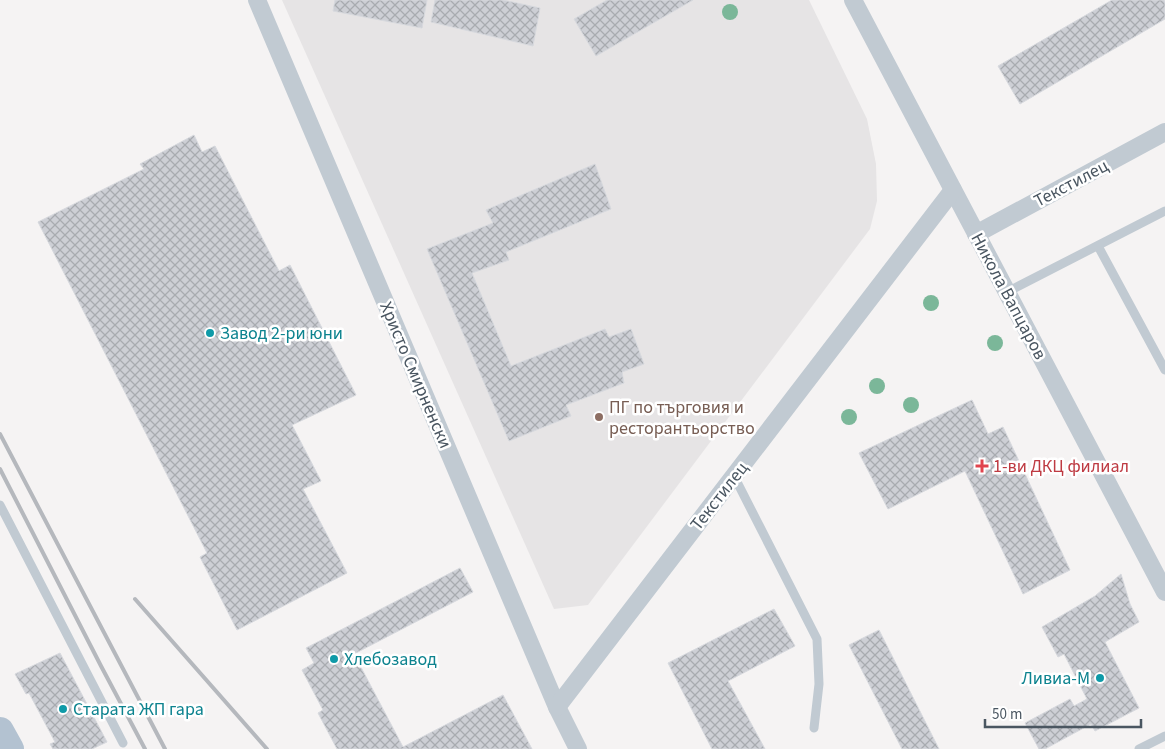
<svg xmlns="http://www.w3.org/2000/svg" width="1165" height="749" font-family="'Source Sans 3',sans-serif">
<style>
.education{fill:#e6e4e5}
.building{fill:url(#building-cross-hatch);stroke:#d7d9de}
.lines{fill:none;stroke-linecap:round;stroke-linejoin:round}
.service{stroke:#c1cad2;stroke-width:9}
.minor{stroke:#c1cad2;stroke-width:18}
.primary{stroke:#b3c2d1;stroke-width:28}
.rail{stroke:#b5b8bd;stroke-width:4}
.tree{fill:#7bb799}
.culture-dot{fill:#0f9aa8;stroke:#fff;stroke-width:2}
.education-dot{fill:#8d6e63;stroke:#fff;stroke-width:2}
.health-dot{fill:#e0444e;stroke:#fff;stroke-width:2}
.labels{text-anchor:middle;stroke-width:5;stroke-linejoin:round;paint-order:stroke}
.street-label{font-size:18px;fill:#4a5661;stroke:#fff}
.culture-label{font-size:18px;fill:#0d838f;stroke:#fff;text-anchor:start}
.education-label{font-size:18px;fill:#785e54;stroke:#fff;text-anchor:start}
.health-label{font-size:18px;fill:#be3a42;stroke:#fff;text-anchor:start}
</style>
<defs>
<pattern id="building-cross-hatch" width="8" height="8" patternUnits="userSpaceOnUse" patternTransform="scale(1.25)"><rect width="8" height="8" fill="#cdcfd5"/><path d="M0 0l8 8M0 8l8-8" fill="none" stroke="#a8abb0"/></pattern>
</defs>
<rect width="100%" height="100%" fill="#f5f3f3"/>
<polygon class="education" points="282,0 809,0 867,119 876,164 877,201 870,229 588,605 554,609"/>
<g class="building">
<polygon points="335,0 427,0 422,28 333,11"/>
<polygon points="435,0 503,0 540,8 533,46 431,22"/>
<polygon points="607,0 693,0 596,56 574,19"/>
<polygon points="1112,0 1164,0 1165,2 1165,19 1020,104 998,66"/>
<polygon points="194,135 202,152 215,146 279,271 290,265 356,395 292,425 321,481 303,489 347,573 237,630 200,557 207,553 38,222 144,169 140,164"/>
<polygon points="595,164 611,209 506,252 509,260 472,273 511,366 605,329 609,337 631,329 644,364 622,372 624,383 566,405 571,416 509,441 427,249 493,223 486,210"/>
<polygon points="972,400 988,434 1003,427 1070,570 1023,594 965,471 888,509 859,453"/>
<polygon points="460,568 473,592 354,654 403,747 503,695 532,749 337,749 318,713 323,710 302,670 314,663 306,648"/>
<polygon points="1121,574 1130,604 1139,622 1105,642 1139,708 1095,731 1091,724 1045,749 1039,749 1025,723 1070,699 1074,706 1087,699 1064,654 1058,657 1042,627 1095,596"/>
<polygon points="774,609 795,646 728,681 765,749 712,749 668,663"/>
<polygon points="879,630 939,749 902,749 849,645"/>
<polygon points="60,653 107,742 92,749 53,749 50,744 55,742 29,693 26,694 15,674"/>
</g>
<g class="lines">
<g class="service">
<polyline points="1098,246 1165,370"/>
<polyline points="1007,292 1165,211"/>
<polyline points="734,476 817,639 819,684 814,728"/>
<polyline points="0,505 123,743"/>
<polyline points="1139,749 1165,736"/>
</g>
<g class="minor">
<polyline points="257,0 557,707 578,749"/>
<polyline points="853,0 1165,592"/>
<polyline points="976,234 1165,132"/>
<polyline points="557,707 953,190"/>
</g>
<polyline class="primary" points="0,731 10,749"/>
<g class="rail">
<polyline points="0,434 165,749"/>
<polyline points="0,469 101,666 145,749"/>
<polyline points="135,599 267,749"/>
</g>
</g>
<g class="tree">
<circle cx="730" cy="12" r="8"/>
<circle cx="931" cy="303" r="8"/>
<circle cx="995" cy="343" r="8"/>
<circle cx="877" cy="386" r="8"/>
<circle cx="911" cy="405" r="8"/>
<circle cx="849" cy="417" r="8"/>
</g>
<g class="culture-dot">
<circle cx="210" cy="333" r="5"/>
<circle cx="334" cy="659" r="5"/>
<circle cx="1100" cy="678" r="5"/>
<circle cx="63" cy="709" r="5"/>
</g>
<circle class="education-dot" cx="599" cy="417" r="5"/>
<path class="health-dot" d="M979.5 458.5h5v5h5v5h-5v5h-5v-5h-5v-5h5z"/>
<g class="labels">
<g class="street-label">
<text transform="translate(1071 183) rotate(-28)" y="6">Текстилец</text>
<text transform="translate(1009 296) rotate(62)" y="6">Никола Вапцаров</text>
<text transform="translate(416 375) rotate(67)" y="6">Христо Смирненски</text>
<text transform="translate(719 496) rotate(-52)" y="6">Текстилец</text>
</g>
<g class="culture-label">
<text x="220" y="339">Завод 2-ри юни</text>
<text x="344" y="665">Хлебозавод</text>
<text x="1090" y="684" text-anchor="end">Ливиа-М</text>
<text x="73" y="715">Старата ЖП гара</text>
</g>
<g class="education-label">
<text x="609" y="413">ПГ по търговия и<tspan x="609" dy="21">ресторантьорство</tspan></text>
</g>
<g class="health-label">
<text x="993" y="472">1-ви ДКЦ филиал</text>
</g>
</g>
<path d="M985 719v8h156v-8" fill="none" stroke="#4a5661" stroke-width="2.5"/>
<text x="992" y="719" font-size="15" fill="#4a5661" stroke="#ffffff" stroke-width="4" paint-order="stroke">50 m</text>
</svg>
